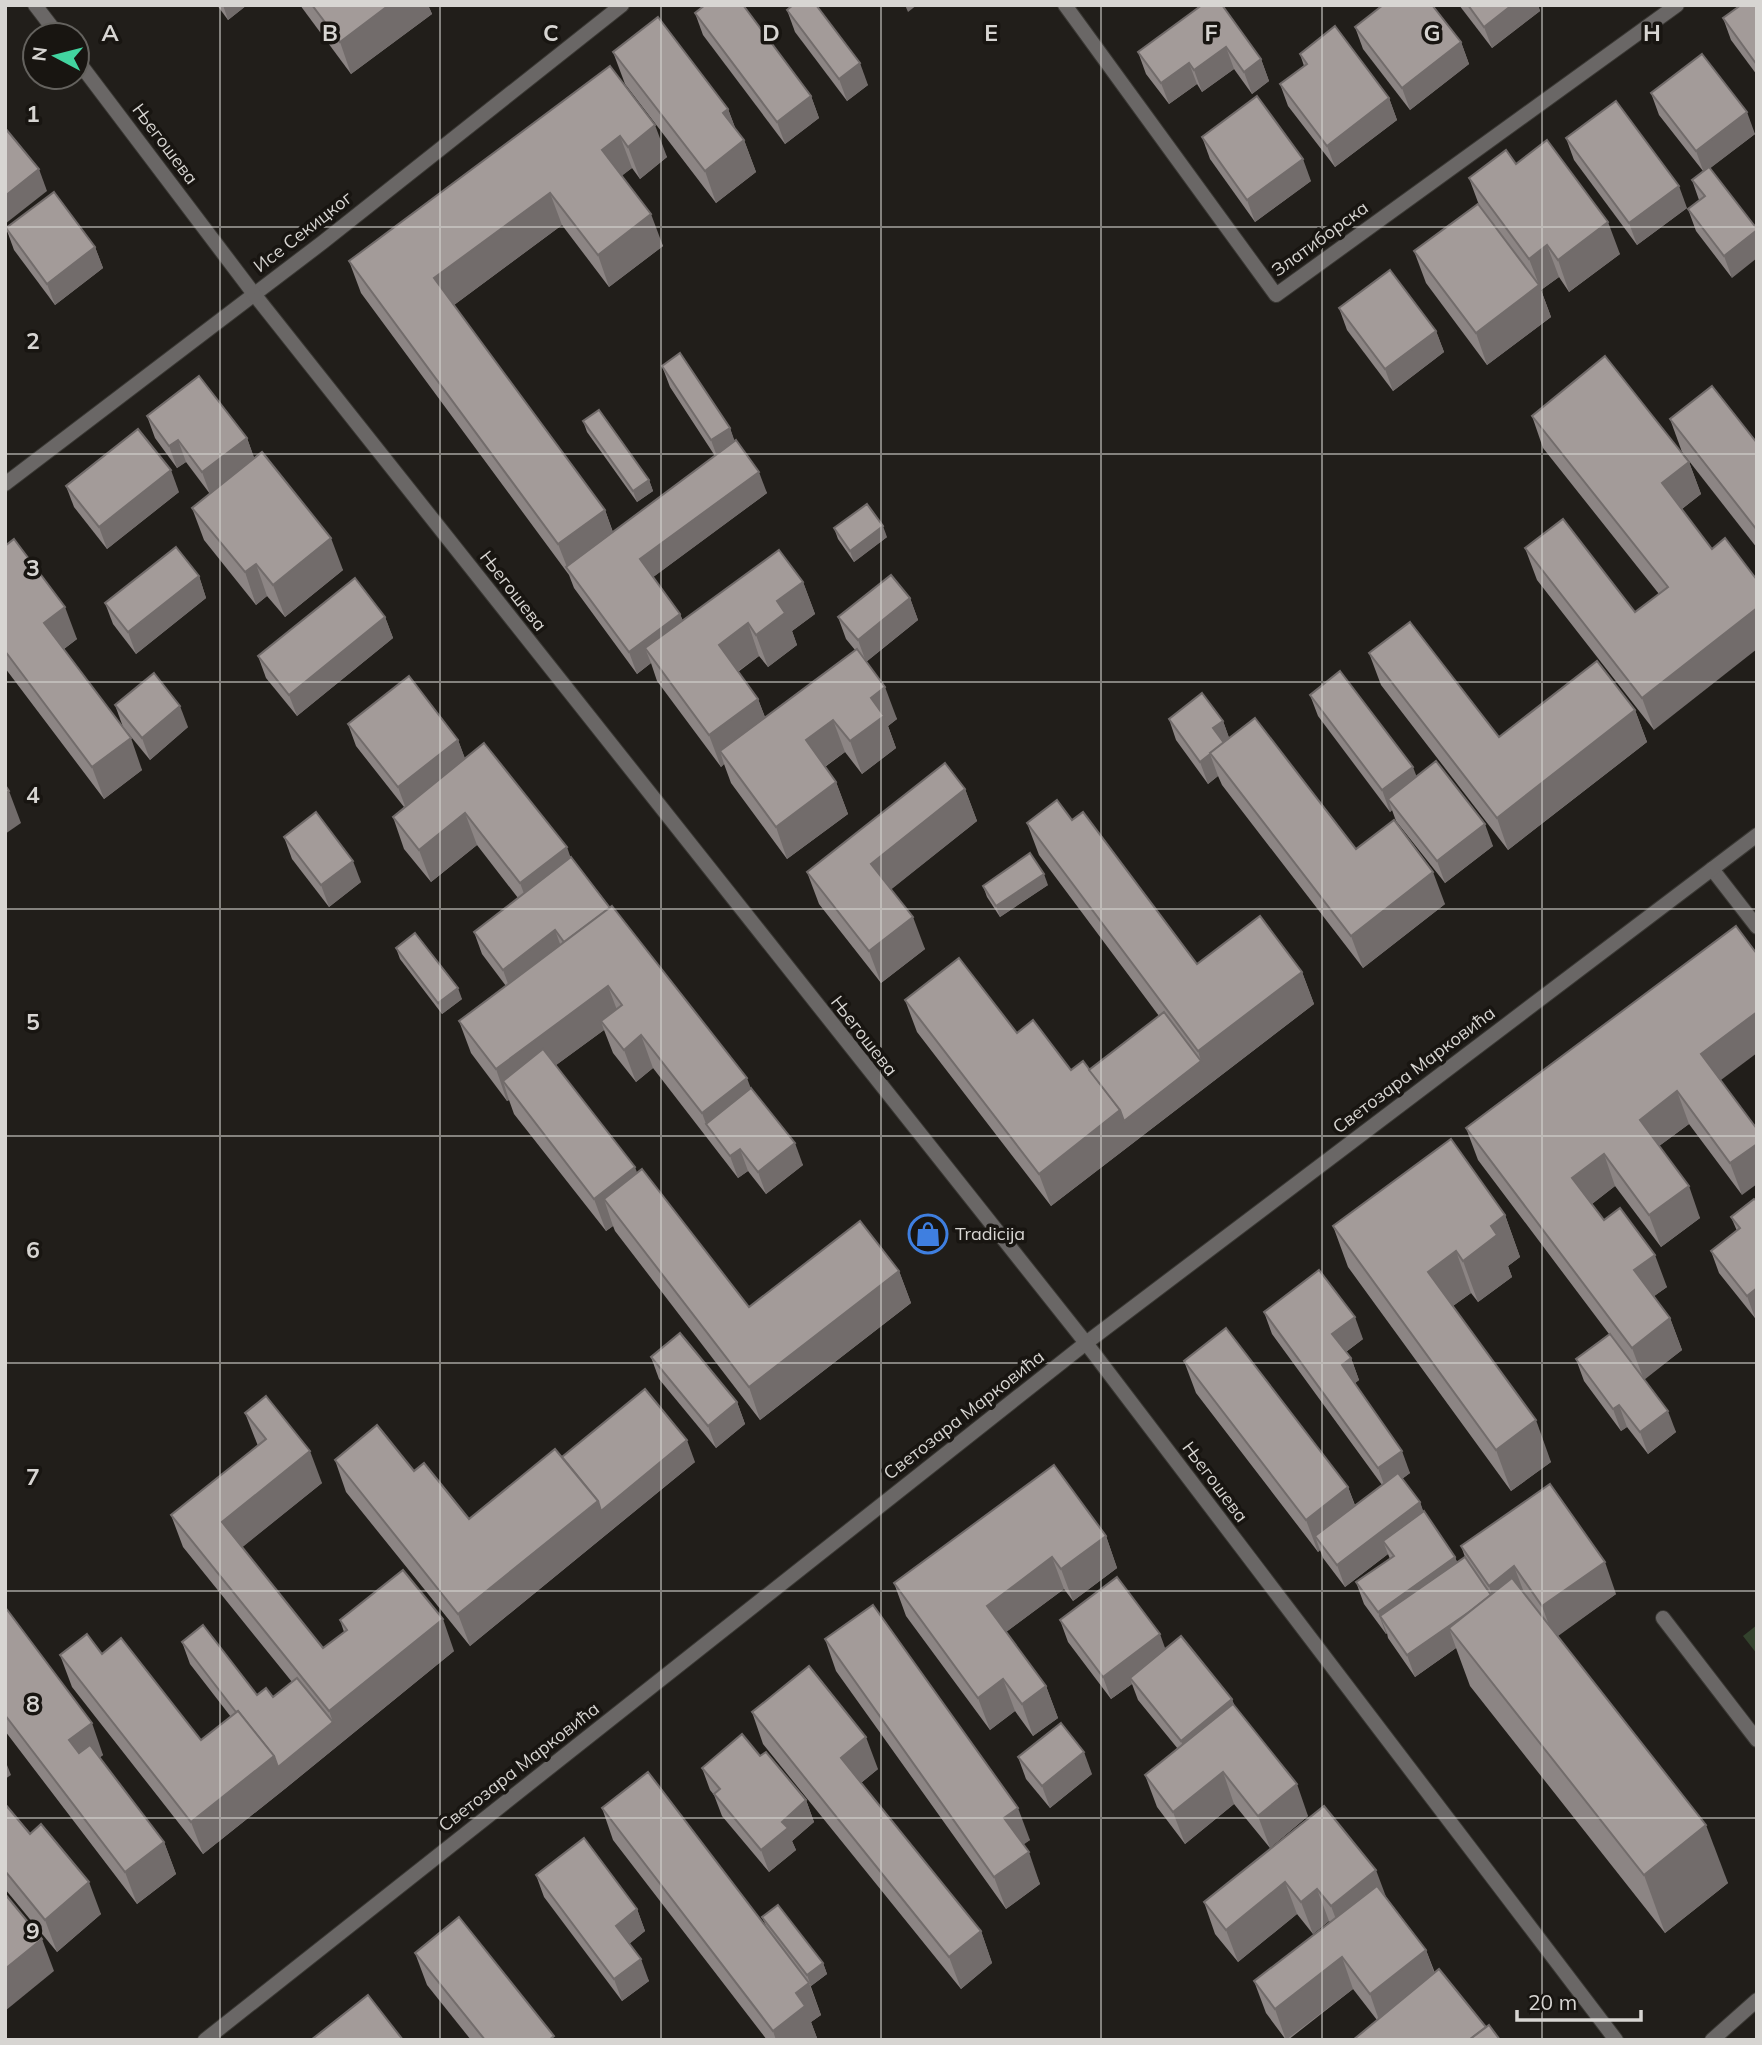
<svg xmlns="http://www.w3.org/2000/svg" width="1762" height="2045" font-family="Mulish,sans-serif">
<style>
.green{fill:#33422d}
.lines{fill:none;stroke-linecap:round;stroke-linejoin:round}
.minor-casing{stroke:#3a3834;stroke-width:16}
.tertiary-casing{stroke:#3a3834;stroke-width:16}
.minor{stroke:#6a6766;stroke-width:14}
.tertiary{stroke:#6a6766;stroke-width:14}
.wall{fill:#8c8584}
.shaded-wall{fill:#726c6b}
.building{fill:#a39b99;stroke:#726c6b;stroke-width:2}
.grid{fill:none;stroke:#d7d5d2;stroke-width:2;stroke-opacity:0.55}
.labels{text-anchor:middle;stroke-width:7;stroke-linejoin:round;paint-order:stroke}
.street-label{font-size:18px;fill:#d7d5d2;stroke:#181511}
.poi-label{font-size:18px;fill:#d7d5d2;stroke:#181511;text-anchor:start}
.grid-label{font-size:23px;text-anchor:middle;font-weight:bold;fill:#d7d5d2;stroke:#181511;stroke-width:7;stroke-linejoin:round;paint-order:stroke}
</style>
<rect width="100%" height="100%" fill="#211e1a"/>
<polygon class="green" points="1757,1625 1757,1654 1743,1636"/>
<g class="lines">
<defs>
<g id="minor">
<polyline points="1065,5 1276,295 1677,5"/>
<polyline points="5,484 323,242 622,5"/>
<polyline points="1712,869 1757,927"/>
<polyline points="1663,1618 1757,1740"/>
<polyline points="205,2040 1086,1343 1757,835"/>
<polyline points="1712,2040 1757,2000"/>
</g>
<g id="tertiary">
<polyline points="35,5 58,35"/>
<polyline points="77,60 254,294 1086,1343 1616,2040"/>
</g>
</defs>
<use href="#minor" class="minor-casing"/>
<use href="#tertiary" class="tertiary-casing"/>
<use href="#minor" class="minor"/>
<use href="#tertiary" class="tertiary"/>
</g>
<g class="wall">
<polygon points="217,5 247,5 228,20"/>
<polygon points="300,5 428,5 432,14 351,74"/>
<polygon points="1202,5 1261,59 1269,81 1252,94 1234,69 1202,92 1197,84 1169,104 1146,74 1138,52"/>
<polygon points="1459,5 1538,5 1540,11 1492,48"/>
<polygon points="1757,5 1757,75 1731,40 1723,18"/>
<polygon points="787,10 868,85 847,101 795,32"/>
<polygon points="695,13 811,96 819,118 785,144 703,35"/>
<polygon points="1355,27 1461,42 1469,64 1410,110 1363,49"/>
<polygon points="613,52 728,109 736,130 744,140 756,172 716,203 625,84"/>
<polygon points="1300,54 1389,98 1397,120 1335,167 1288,106 1280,84 1304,66"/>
<polygon points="610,66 667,157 640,179 632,168 622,175 663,246 609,287 562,225 454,305 605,510 613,532 715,456 670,387 662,366 730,428 734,441 767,493 653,577 680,614 683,621 803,582 815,614 792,631 797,645 768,667 759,656 738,672 758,699 765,717 855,650 846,639 838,617 910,598 918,620 866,662 897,719 888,726 896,748 862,774 845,752 825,767 836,782 848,814 787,859 731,783 724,764 721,767 657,681 651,663 637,674 574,588 569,575 361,293 349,261"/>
<polygon points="1651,93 1755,134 1710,168 1732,278 1696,231 1688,209 1699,200 1692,180 1703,171 1659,115"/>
<polygon points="1202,137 1311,181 1255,222 1210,159"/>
<polygon points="1566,138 1687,208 1637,245 1574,160"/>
<polygon points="1516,164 1620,254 1569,292 1559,277 1541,290 1551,317 1487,365 1426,283 1414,251 1479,205 1469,178"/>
<polygon points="6,228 95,247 103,268 55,305 14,250"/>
<polygon points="1339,308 1436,331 1444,352 1393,391 1347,330"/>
<polygon points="147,416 247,438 254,458 343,570 285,617 267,596 256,605 204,540 192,508 210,494 186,462 177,468 155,438"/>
<polygon points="1532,416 1689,462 1701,494 1682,509 1654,730 1537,580 1525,548 1635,612 1659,594 1543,448"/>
<polygon points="1670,419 1757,443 1757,548 1682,452"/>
<polygon points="583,421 649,480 653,491 637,502 587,432"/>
<polygon points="66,486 179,492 107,549 74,507"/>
<polygon points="834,528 887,537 854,562 838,539"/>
<polygon points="5,546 77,639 64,649 142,770 104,799 5,668"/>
<polygon points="199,576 206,598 136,654 113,624 105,603"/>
<polygon points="385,617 393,638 297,716 266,678 258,656"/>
<polygon points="1369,653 1499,737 1635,710 1647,742 1508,850 1381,685"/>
<polygon points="1310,695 1416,777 1493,846 1445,883 1396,821 1392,810 1390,812 1318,716"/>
<polygon points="115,705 188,727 150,760 123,727"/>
<polygon points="1169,719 1223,721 1229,738 1356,849 1445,904 1363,968 1222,785 1218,776 1208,784 1176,740"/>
<polygon points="348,724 458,740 465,759 571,857 751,1088 803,1165 766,1194 748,1171 738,1178 653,1068 636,1082 613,1053 604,1030 556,1065 637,1173 749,1307 899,1271 911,1303 760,1420 615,1231 613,1226 606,1231 514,1114 509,1100 507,1101 471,1053 459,1021 506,986 482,954 474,932 518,898 477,845 431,882 404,849 393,817 404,807 356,746"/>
<polygon points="965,789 977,821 891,889 925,949 881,983 819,904 807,872"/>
<polygon points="1072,820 1197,964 1302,972 1314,1004 1051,1206 917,1032 905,1000 1017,1033 1071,1070 1089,1070 1159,1016 1039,855 1027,823"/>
<polygon points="284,837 361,882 329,907 292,859"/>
<polygon points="1048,885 1000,917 987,897 983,886"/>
<polygon points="396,948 462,999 442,1014 400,959"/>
<polygon points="1721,1081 1742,1195 1689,1124 1659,1146 1700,1218 1661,1247 1615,1186 1592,1204 1604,1220 1667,1287 1654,1296 1670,1318 1682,1350 1644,1379 1676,1432 1648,1454 1627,1427 1621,1431 1584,1381 1576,1359 1609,1334 1478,1160 1466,1128"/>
<polygon points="1757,1201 1757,1316 1755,1318 1719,1273 1711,1251 1737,1231 1731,1217"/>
<polygon points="1505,1215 1520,1257 1508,1266 1512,1277 1478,1302 1471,1293 1453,1306 1551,1462 1511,1491 1348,1267 1333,1226"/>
<polygon points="1264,1312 1363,1339 1346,1352 1351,1358 1359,1380 1355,1383 1410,1473 1402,1479 1420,1502 1423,1512 1455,1557 1457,1562 1465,1557 1461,1546 1616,1594 1557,1636 1728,1883 1665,1933 1470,1686 1456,1648 1415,1677 1388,1638 1387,1633 1386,1634 1364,1604 1356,1582 1390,1559 1388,1554 1345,1587 1323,1558 1320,1550 1318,1552 1196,1393 1184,1361 1348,1487 1355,1505 1382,1485 1272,1334"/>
<polygon points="651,1357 737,1402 745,1424 716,1448 659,1379"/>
<polygon points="245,1413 322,1483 242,1547 323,1648 344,1632 340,1620 454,1651 286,1788 203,1854 72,1687 60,1655 102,1654 201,1740 231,1717 190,1664 182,1642 257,1695 273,1697 292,1682 183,1547 171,1515 258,1446"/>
<polygon points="562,1457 695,1462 470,1646 346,1492 335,1460 414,1471 469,1519"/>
<polygon points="1106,1536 1117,1568 1073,1601 1064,1589 1006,1632 1046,1686 1058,1718 1033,1736 1015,1711 990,1730 906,1616 894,1583"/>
<polygon points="5,1607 103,1755 99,1758 164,1842 176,1874 137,1904 5,1731"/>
<polygon points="1060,1620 1166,1649 1232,1699 1234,1706 1308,1816 1270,1848 1234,1804 1185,1844 1157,1807 1145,1775 1178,1749 1138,1700 1132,1684 1111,1699 1068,1642"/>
<polygon points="825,1639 1030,1840 1023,1844 1040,1884 1006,1909 836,1671"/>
<polygon points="752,1712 878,1769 861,1783 981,1931 992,1963 961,1989 763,1744"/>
<polygon points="760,1756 806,1800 814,1822 792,1841 796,1850 769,1872 722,1816 714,1795 710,1790 702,1768"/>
<polygon points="1018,1757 1092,1774 1050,1808 1026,1779"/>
<polygon points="5,1804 101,1914 57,1952 5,1889"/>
<polygon points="1324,1806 1386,1897 1426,1950 1435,1973 1486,2027 1500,2040 1377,2020 1353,1989 1288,2040 1286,2040 1266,2013 1254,1981 1330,1922 1329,1921 1313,1934 1297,1914 1238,1962 1215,1934 1204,1902"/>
<polygon points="602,1808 766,1926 762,1917 823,1963 827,1974 811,1986 810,1984 821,2015 811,2022 817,2038 815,2040 767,2040 613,1840"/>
<polygon points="536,1875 637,1909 645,1931 629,1944 649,1981 622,2001 544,1897"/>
<polygon points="415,1953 556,2040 471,2040 427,1985"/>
</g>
<g class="shaded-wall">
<polygon points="223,5 247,5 228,20"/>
<polygon points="389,5 428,5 432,14 351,74 340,42"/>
<polygon points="905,5 917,5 908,12"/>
<polygon points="1512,5 1538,5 1540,11 1492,48 1484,27"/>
<polygon points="1461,42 1469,64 1410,110 1402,88"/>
<polygon points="1226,47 1234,69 1202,92 1194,70"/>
<polygon points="1261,59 1269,81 1252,94 1244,72"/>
<polygon points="860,63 868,85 847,101 839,79"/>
<polygon points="1189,63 1197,84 1169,104 1161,83"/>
<polygon points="811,96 819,118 785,144 777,122"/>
<polygon points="1389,98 1397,120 1335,167 1327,146"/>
<polygon points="728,109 740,141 723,113"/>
<polygon points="1747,112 1755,134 1704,173 1696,151"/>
<polygon points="655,125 667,157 640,179 628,147"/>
<polygon points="620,136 632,168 614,182 602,150"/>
<polygon points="744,140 756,172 716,203 705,171"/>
<polygon points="1303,159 1311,181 1255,222 1247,200"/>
<polygon points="39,169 47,191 5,224 5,196"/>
<polygon points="1679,186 1687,208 1637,245 1629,223"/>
<polygon points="550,193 562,225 446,311 434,278"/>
<polygon points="651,214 663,246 609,287 598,255"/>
<polygon points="1608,222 1620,254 1569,292 1558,260"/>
<polygon points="1757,230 1757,258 1732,278 1724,256"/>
<polygon points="1547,245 1559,277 1541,290 1551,317 1487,365 1476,333 1539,285 1529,259"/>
<polygon points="95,247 103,268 55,305 47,284"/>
<polygon points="1436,331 1444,352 1393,391 1385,369"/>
<polygon points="730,428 738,450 719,462 711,440"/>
<polygon points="247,438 255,460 210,494 202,472"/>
<polygon points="178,440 186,462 177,468 169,446"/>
<polygon points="1689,462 1701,494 1674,515 1662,483"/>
<polygon points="171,470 179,492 107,549 99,527"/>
<polygon points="759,472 767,493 648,581 640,559"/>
<polygon points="649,480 653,491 637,502 633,491"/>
<polygon points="605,510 616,542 567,567 558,544"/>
<polygon points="883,526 887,537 854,562 850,551"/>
<polygon points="331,538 343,570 285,617 273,585"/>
<polygon points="256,564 267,596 256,605 245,572"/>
<polygon points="199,576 206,598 136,654 128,632"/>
<polygon points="803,582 815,614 792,631 797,645 768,667 756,635 777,601"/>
<polygon points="910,598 918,620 866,662 858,640"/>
<polygon points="65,607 77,639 56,655 44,623"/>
<polygon points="1757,608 1757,649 1654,730 1642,698"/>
<polygon points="680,614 688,636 645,648 651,663 637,674 629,652"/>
<polygon points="385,617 393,638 297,716 289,695"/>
<polygon points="748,623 759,656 730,677 719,645"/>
<polygon points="885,687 897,719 888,726 896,748 862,774 850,741 871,698"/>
<polygon points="758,699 770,731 720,751 724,764 721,767 709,735"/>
<polygon points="180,706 188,727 150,760 142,738"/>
<polygon points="1635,710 1647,742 1508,850 1497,818"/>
<polygon points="833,720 845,752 817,772 806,740"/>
<polygon points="1223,721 1231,743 1226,747 1213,728"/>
<polygon points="131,738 142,770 104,799 92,767"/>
<polygon points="458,740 466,761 406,809 398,787"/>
<polygon points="1210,754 1218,776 1208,784 1200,762"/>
<polygon points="1413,767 1421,788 1388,799 1392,810 1390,812 1382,790"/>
<polygon points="836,782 848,814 787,859 776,827"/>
<polygon points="965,789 977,821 883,896 871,864"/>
<polygon points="9,791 21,823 5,834 5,794"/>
<polygon points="465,813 477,845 431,882 419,850"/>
<polygon points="1485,824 1493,846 1445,883 1437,861"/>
<polygon points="567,847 578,879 532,915 520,883"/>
<polygon points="353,861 361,882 329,907 321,885"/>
<polygon points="1433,872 1445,904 1363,968 1351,936"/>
<polygon points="1044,874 1048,885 1000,917 996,906"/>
<polygon points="913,917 925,949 881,983 869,951"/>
<polygon points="555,930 563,952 511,992 503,970"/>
<polygon points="1302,972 1314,1004 1051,1206 1039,1174 1120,1110 1201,1061 1198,1051"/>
<polygon points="608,986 620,1018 601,1021 604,1030 514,1096 503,1081 509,1100 507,1101 496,1069"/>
<polygon points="458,988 462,999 442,1014 438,1003"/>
<polygon points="1757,1012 1757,1053 1713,1086 1701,1054"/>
<polygon points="641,1035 653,1068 636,1082 624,1050"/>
<polygon points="747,1078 759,1110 706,1124 702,1113"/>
<polygon points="1677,1091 1689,1124 1651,1152 1640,1120"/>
<polygon points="795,1143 803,1165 766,1194 758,1172"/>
<polygon points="1757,1144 1757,1184 1742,1195 1730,1163"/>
<polygon points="740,1149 748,1171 738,1178 730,1156"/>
<polygon points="1604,1154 1615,1186 1584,1210 1572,1178"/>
<polygon points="635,1167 647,1199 604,1199 613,1226 606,1231 594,1199"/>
<polygon points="1689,1186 1700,1218 1661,1247 1649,1215"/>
<polygon points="1505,1215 1520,1257 1508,1266 1512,1277 1478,1302 1463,1261 1491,1226"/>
<polygon points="1456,1251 1471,1293 1443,1313 1428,1272"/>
<polygon points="1655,1255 1667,1287 1646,1302 1634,1270"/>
<polygon points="899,1271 911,1303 760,1420 749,1387"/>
<polygon points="1757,1288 1757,1316 1755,1318 1747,1296"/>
<polygon points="1355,1317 1363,1339 1340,1356 1332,1334"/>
<polygon points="1670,1318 1682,1350 1644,1380 1632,1348"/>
<polygon points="1351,1358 1359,1380 1350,1387 1342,1365"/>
<polygon points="737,1402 745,1424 716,1448 708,1426"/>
<polygon points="1619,1405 1627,1427 1621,1431 1613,1409"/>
<polygon points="1668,1411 1676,1432 1648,1454 1640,1432"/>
<polygon points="1536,1420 1551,1462 1511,1491 1496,1450"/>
<polygon points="687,1440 695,1462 470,1646 458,1614 598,1501"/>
<polygon points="310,1451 322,1483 234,1554 222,1522"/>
<polygon points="1402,1451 1410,1473 1386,1490 1378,1468"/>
<polygon points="1348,1487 1360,1520 1315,1536 1320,1550 1318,1552 1306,1520"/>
<polygon points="1420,1502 1428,1524 1383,1541 1388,1554 1345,1587 1337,1565"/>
<polygon points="1106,1536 1117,1568 1073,1601 1061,1569"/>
<polygon points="1052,1557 1064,1589 998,1638 987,1606"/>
<polygon points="1455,1557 1463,1579 1380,1616 1387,1633 1386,1634 1378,1612"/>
<polygon points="1605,1562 1616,1594 1554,1639 1542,1606"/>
<polygon points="1514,1566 1526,1598 1449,1628 1456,1648 1415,1677 1407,1655 1492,1596 1489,1586"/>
<polygon points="443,1619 454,1651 286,1788 203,1854 191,1822 274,1756 333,1722 329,1711"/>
<polygon points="1160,1634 1168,1656 1130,1678 1132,1684 1111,1699 1103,1677"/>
<polygon points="1003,1679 1015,1711 990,1730 978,1698"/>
<polygon points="1046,1686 1058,1718 1033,1736 1022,1704"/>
<polygon points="1232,1699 1240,1720 1189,1763 1181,1741"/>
<polygon points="92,1723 103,1755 80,1772 69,1740"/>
<polygon points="866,1737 878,1769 852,1790 841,1758"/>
<polygon points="1084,1752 1092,1774 1050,1808 1042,1786"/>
<polygon points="5,1760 11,1775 5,1779"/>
<polygon points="1223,1772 1234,1804 1185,1844 1173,1812"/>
<polygon points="1297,1784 1308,1816 1270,1848 1258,1816"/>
<polygon points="806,1800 814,1822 792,1841 796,1850 769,1872 761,1850 782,1822"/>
<polygon points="1018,1808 1030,1840 1016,1850 1004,1818"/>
<polygon points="1706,1825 1728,1883 1665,1933 1644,1875"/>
<polygon points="164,1842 176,1874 137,1904 125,1872"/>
<polygon points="1029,1852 1040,1884 1006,1909 994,1877"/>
<polygon points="1376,1870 1388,1902 1343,1938 1331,1906"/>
<polygon points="89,1882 101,1914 57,1952 45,1920"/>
<polygon points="1285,1882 1297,1914 1238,1962 1226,1930"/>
<polygon points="1317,1889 1329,1921 1313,1934 1301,1902"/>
<polygon points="637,1909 645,1931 624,1948 616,1926"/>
<polygon points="981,1931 992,1963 961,1989 949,1957"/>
<polygon points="42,1939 54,1971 5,2011 5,1969"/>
<polygon points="1426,1950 1438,1983 1381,2026 1370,1994"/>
<polygon points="1342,1957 1353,1989 1286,2040 1275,2009"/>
<polygon points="641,1959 649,1981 622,2001 614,1979"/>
<polygon points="823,1963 827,1974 811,1986 807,1975"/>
<polygon points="809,1983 821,2015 811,2022 817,2038 815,2040 776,2040 773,2031 796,1993"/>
</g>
<g class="building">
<polygon points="312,5 389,5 340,42"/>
<polygon points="705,5 743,5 811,96 777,122 695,13"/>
<polygon points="793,5 816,5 860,63 839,79 787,10"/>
<polygon points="1202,5 1222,5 1261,59 1244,72 1226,47 1194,70 1189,63 1161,83 1138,52"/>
<polygon points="1383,5 1432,5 1461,42 1402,88 1355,27"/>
<polygon points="1468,5 1512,5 1484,27"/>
<polygon points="1741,5 1757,5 1757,65 1723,18"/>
<polygon points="658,17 728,109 723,113 744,140 705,171 613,52"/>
<polygon points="1335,26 1389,98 1327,146 1280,84 1307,64 1300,54"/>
<polygon points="1702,54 1747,112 1696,151 1651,93"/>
<polygon points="610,66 655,125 628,147 620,136 602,150 651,214 598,255 550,193 434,278 605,510 558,544 349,261"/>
<polygon points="1257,96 1303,159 1247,200 1202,137"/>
<polygon points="1616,101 1679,186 1629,223 1566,138"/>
<polygon points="5,128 39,169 5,196"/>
<polygon points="1547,140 1608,222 1558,260 1547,245 1529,259 1469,178 1506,150 1516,164"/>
<polygon points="1709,167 1757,229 1757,230 1724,256 1688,209 1705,196 1692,180"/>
<polygon points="54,192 95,247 47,284 6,228"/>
<polygon points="1478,204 1539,285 1476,333 1414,251"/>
<polygon points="1390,270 1436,331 1385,369 1339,308"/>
<polygon points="680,353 730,428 711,440 662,366"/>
<polygon points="1605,356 1689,462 1662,483 1712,549 1725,538 1757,580 1757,608 1642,698 1525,548 1563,519 1635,612 1668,587 1532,416"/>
<polygon points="199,376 247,438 202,472 178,440 169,446 147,416"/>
<polygon points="1712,386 1757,443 1757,530 1670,419"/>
<polygon points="599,410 649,480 633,491 583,421"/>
<polygon points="138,429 171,470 99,527 66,486"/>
<polygon points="736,440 759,472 640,559 680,614 629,652 566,567"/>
<polygon points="262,452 331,538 273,585 256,564 245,572 192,508"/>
<polygon points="867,504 883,526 850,551 834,528"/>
<polygon points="14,539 65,607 44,623 131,738 92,767 5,651 5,546"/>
<polygon points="176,547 199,576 128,632 105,603"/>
<polygon points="779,550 803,582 777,601 785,613 756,635 748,623 719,645 758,699 709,735 645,648"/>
<polygon points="891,575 910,598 858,640 838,617"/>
<polygon points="355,578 385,617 289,695 258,656"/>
<polygon points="1410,622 1499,737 1597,661 1635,710 1497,818 1369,653"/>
<polygon points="857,649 885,687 871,698 884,716 850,741 833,720 806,740 836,782 776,827 720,751"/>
<polygon points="1340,671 1413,767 1382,790 1310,695"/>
<polygon points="154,673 180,706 142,738 115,705"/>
<polygon points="409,676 458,740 398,787 348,724"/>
<polygon points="1202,693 1223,721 1213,728 1224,743 1200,762 1169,719"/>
<polygon points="1255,718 1356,849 1394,820 1433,872 1351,936 1210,753"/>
<polygon points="484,743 567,847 520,883 465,813 419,850 393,817"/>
<polygon points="1436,761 1485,824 1437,861 1388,799"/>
<polygon points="945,763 965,789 871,864 913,917 869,951 807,872"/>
<polygon points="5,785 9,791 5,794"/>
<polygon points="1057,800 1072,820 1083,812 1197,964 1260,916 1302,972 1198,1051 1027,823"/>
<polygon points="316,812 353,861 321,885 284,837"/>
<polygon points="1030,853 1044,874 996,906 983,886"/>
<polygon points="571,857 610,908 564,942 555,930 503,970 474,932"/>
<polygon points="612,906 747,1078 702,1113 641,1035 624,1050 601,1021 622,1005 608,986 496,1069 459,1021"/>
<polygon points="1736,926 1757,954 1757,1012 1701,1054 1757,1129 1757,1144 1730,1163 1677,1091 1640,1120 1689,1186 1649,1215 1604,1154 1572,1178 1604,1220 1620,1208 1655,1255 1634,1270 1670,1318 1632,1348 1466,1128"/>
<polygon points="415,933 458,988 438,1003 396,948"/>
<polygon points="959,958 1017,1033 1033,1020 1071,1070 1083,1061 1120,1110 1039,1174 905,1000"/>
<polygon points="1164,1012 1201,1061 1124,1121 1120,1110 1089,1070"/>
<polygon points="543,1049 635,1167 594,1199 503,1081"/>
<polygon points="751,1088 795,1143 758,1172 740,1149 730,1156 706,1124"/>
<polygon points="1451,1139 1505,1215 1491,1226 1497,1235 1463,1261 1456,1251 1428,1272 1536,1420 1496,1450 1333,1226"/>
<polygon points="642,1169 749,1307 860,1221 899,1271 749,1387 604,1199"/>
<polygon points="1754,1199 1757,1201 1757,1288 1747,1296 1711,1251 1740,1228 1731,1217"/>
<polygon points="1319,1270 1355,1317 1332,1334 1351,1358 1342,1365 1402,1451 1378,1468 1264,1312"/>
<polygon points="1226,1328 1348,1487 1306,1520 1184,1361"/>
<polygon points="680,1333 737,1402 708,1426 651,1357"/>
<polygon points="1610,1334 1668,1411 1640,1432 1619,1405 1613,1409 1576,1359"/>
<polygon points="645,1389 687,1440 601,1511 598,1501 562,1457"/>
<polygon points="266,1396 310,1451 222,1522 323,1648 347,1630 340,1620 403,1570 443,1619 329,1711 171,1515 266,1439 245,1413"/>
<polygon points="377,1425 414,1471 424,1463 469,1519 555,1449 598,1501 458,1614 335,1460"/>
<polygon points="1054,1465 1106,1536 1061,1569 1052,1557 987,1606 1046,1686 1022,1704 1003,1679 978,1698 894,1583"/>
<polygon points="1398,1473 1420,1502 1337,1565 1315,1536"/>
<polygon points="1550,1484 1605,1562 1542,1606 1514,1566 1489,1586 1461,1546"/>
<polygon points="1424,1511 1455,1557 1378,1612 1356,1582 1394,1556 1383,1541"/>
<polygon points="1465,1557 1491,1595 1472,1610 1407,1655 1380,1616"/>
<polygon points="1117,1577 1160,1634 1103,1677 1060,1620"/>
<polygon points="1512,1578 1706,1825 1644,1875 1449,1628"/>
<polygon points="873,1605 1018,1808 1004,1818 1029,1852 994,1877 825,1639"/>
<polygon points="5,1607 92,1723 69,1740 79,1753 90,1745 164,1842 125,1872 5,1715"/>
<polygon points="203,1625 257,1695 266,1688 273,1697 297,1678 333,1722 278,1767 274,1756 238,1711 236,1712 182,1642"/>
<polygon points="87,1634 102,1654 121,1638 201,1740 238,1711 274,1756 191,1822 60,1655"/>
<polygon points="1181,1636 1232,1699 1181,1741 1130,1678"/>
<polygon points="809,1666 866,1737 841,1758 981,1931 949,1957 752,1712"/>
<polygon points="1233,1704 1297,1784 1258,1816 1223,1772 1173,1812 1145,1775"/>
<polygon points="1061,1723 1084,1752 1042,1786 1018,1757"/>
<polygon points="742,1734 760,1756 766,1752 806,1800 782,1822 788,1828 761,1850 714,1794 720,1789 702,1768"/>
<polygon points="648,1772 809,1983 796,1993 805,2006 773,2031 602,1808"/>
<polygon points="5,1804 30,1834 41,1824 89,1882 45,1920 5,1871"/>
<polygon points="1324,1806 1376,1870 1331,1906 1317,1889 1301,1902 1285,1882 1226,1930 1204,1902"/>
<polygon points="584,1838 637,1909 616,1926 641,1959 614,1979 536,1875"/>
<polygon points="1377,1886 1426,1950 1370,1994 1342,1957 1275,2009 1254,1981"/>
<polygon points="5,1894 42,1939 5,1969"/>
<polygon points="778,1905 823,1963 807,1975 762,1917"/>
<polygon points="459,1917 554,2036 549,2040 485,2040 415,1953"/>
<polygon points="1439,1969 1486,2027 1469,2040 1353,2040"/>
<polygon points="368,1995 403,2040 311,2040"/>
<polygon points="1489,2025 1500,2040 1469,2040"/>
</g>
<path class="grid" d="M220 5V2040M440 5V2040M661 5V2040M881 5V2040M1101 5V2040M1322 5V2040M1542 5V2040M5 227H1757M5 454H1757M5 682H1757M5 909H1757M5 1136H1757M5 1363H1757M5 1591H1757M5 1818H1757"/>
<defs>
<symbol id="shop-ring" viewBox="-11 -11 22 22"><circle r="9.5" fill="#181511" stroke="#3f7fe0" stroke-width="1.5"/><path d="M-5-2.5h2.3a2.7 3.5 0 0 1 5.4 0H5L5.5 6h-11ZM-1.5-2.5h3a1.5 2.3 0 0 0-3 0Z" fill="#3f7fe0"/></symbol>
</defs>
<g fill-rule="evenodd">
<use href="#shop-ring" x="906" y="1212" width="44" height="44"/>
</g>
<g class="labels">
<g class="street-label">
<text transform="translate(165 144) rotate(53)" y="6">Његошева</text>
<text transform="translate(303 232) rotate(-38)" y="6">Исе Секицког</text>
<text transform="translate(1320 239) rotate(-36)" y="6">Златиборска</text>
<text transform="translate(513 591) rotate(52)" y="6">Његошева</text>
<text transform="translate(864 1036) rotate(52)" y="6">Његошева</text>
<text transform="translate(1414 1070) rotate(-37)" y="6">Светозара Марковића</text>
<text transform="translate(964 1415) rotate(-38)" y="6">Светозара Марковића</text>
<text transform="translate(1215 1482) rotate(53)" y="6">Његошева</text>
<text transform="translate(519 1767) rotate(-38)" y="6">Светозара Марковића</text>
</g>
<g class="poi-label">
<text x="955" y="1240">Tradicija</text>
</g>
</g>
<g class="grid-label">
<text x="110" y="41">A</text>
<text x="330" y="41">B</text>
<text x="551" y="41">C</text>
<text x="771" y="41">D</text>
<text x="991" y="41">E</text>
<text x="1211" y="41">F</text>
<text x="1432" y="41">G</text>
<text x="1652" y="41">H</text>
<text x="33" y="122">1</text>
<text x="33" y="349">2</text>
<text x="33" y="576">3</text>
<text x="33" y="803">4</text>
<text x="33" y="1030">5</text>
<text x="33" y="1258">6</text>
<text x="33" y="1485">7</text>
<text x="33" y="1712">8</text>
<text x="33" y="1939">9</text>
</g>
<rect width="1762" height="2045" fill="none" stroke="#d7d5d2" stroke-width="14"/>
<g transform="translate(56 56) rotate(277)"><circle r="33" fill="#181511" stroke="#64625e" stroke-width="2"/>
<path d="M0-5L12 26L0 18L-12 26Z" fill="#42d4a0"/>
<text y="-10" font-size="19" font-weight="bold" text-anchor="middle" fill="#d7d5d2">N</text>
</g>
<path d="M1517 2010v10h124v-10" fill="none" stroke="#d7d5d2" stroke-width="3.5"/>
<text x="1528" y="2010" font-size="21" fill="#d7d5d2" stroke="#181511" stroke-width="5" paint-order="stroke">20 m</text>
</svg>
